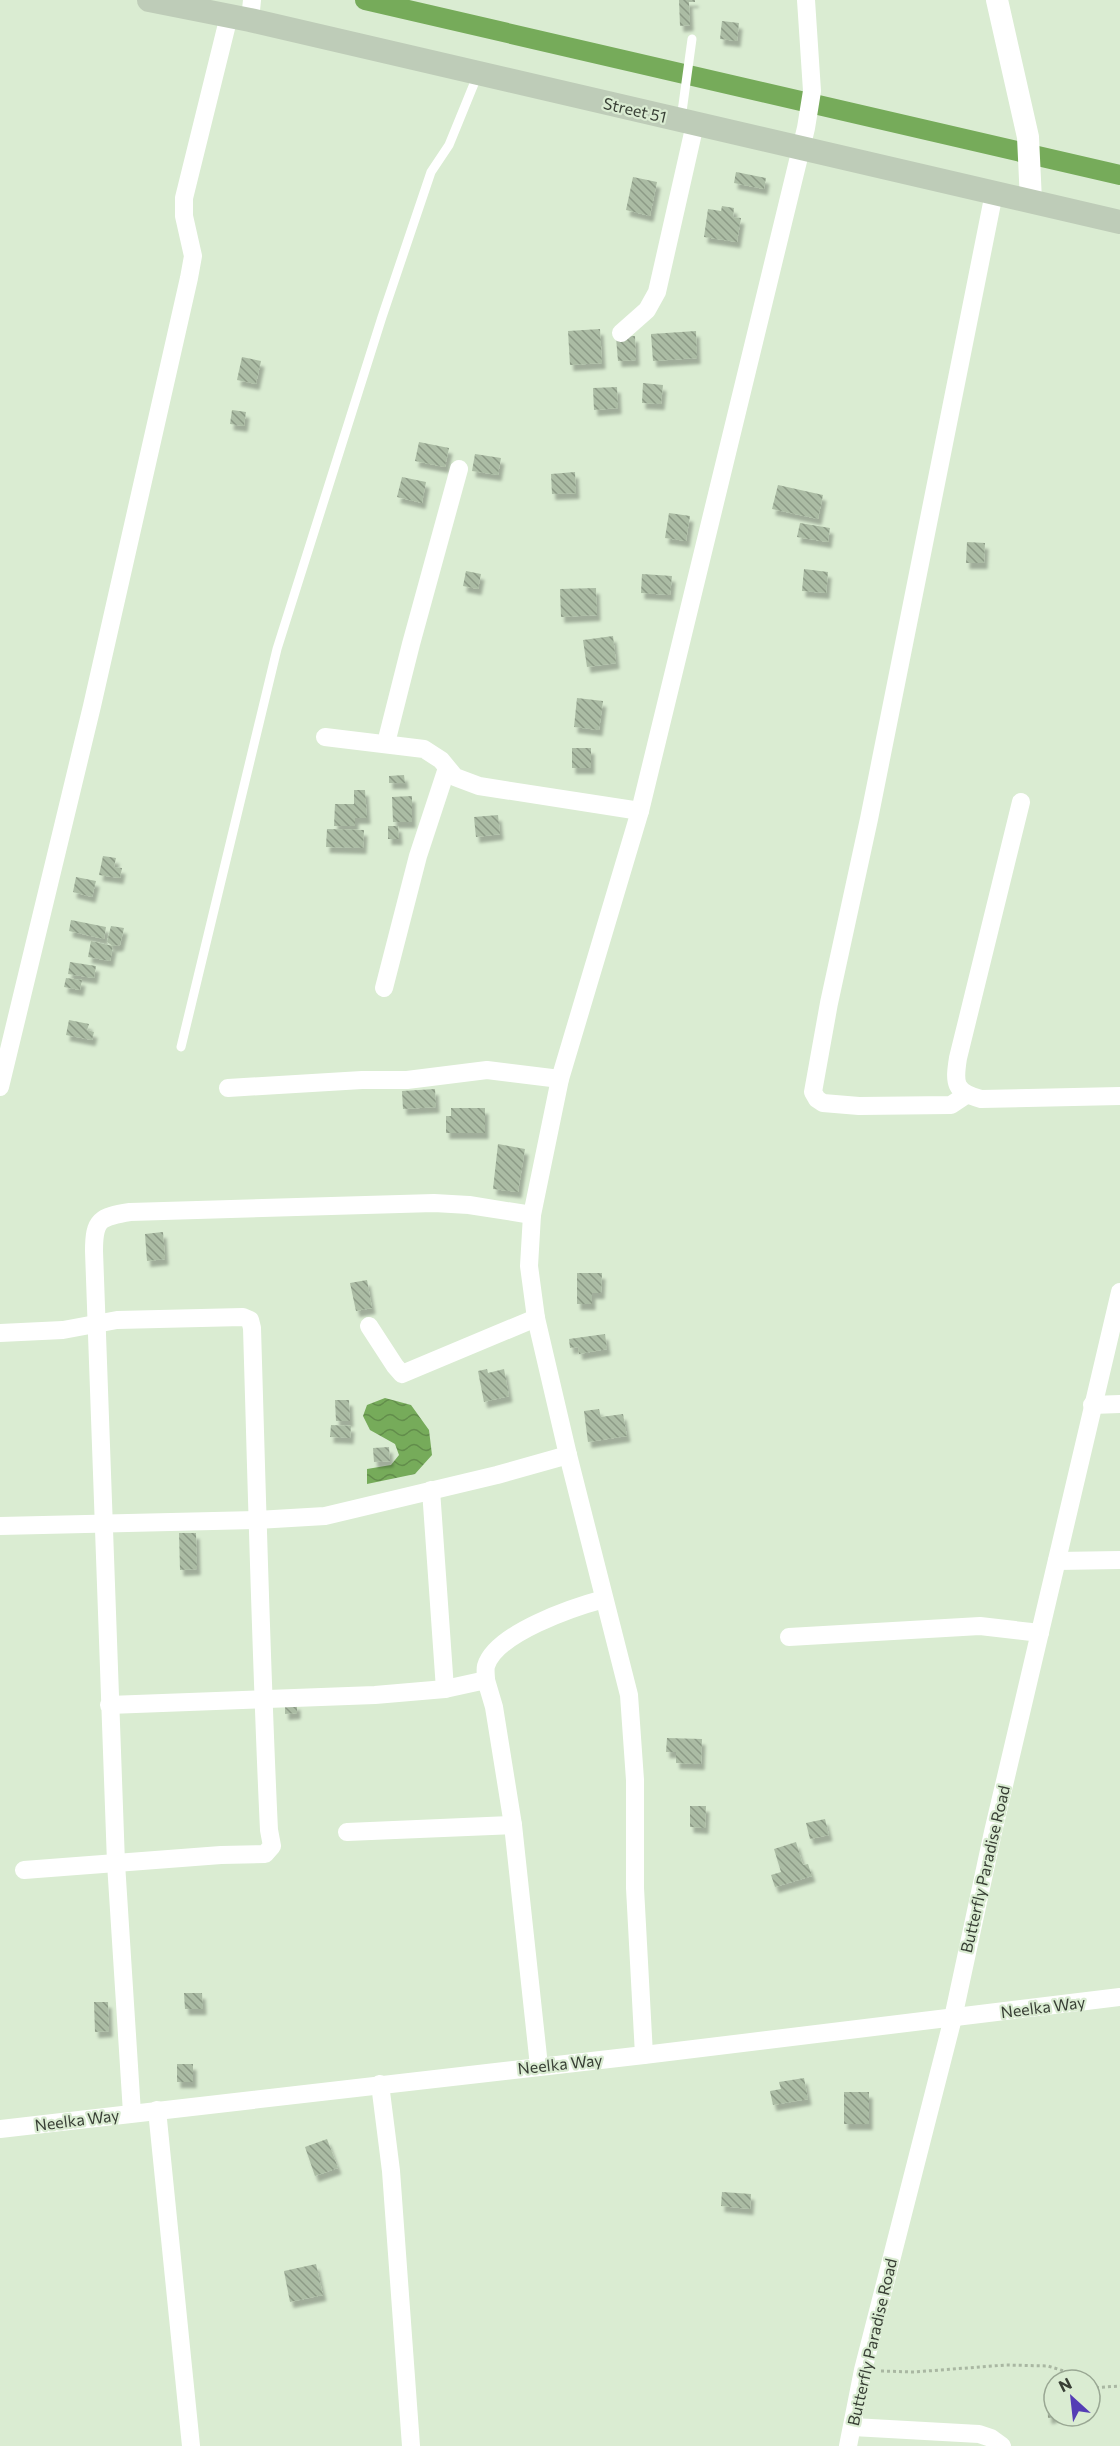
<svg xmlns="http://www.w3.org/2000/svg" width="1120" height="2446" font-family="Commissioner,sans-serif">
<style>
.water{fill:url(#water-waves)}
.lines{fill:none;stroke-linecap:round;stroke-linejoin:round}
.canal{stroke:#76ab5a;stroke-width:20}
.building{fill:url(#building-back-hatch);filter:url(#shadow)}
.path{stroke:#a9b7a2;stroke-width:3;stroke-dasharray:3 3;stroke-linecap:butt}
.service{stroke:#fff;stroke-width:9}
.minor{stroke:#fff;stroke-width:18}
.tertiary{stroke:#fff;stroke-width:22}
.secondary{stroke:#beccb8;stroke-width:24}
.labels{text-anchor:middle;stroke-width:4.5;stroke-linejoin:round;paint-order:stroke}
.street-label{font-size:16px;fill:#383f35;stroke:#daecd2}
</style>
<defs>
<pattern id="water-waves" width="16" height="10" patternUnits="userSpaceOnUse" patternTransform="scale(1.5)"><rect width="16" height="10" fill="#76ab5a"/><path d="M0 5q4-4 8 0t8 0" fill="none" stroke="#628d4b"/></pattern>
<pattern id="building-back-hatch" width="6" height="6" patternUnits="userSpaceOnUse" patternTransform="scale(1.5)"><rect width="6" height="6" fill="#abbca4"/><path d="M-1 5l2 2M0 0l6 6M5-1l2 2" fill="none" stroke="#8c9a86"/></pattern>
<filter id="shadow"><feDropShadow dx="3.5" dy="6" stdDeviation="1.5" flood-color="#0004"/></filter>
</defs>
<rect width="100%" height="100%" fill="#daecd2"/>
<polygon class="water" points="385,1398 411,1405 429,1430 432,1455 415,1474 367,1484 367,1469 391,1465 399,1455 395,1444 370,1430 363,1416 367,1405"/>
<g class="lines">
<polyline class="canal" points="365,0 1120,175"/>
</g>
<g class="building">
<polygon points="679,0 695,0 695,2 689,2 690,25 680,26"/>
<polygon points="722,21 739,23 737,41 720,39"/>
<polygon points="736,172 766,178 764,189 734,183"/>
<polygon points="633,177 657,182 650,216 626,210"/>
<polygon points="722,206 734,208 733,217 741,218 737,242 704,237 708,209 721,211"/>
<polygon points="600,329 602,363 570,365 568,331"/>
<polygon points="696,331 697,358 653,361 651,334"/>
<polygon points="635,336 636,360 618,361 616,337"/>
<polygon points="242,357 261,361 256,384 237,380"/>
<polygon points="643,383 663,385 661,404 642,403"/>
<polygon points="617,387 618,408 594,410 593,388"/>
<polygon points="232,410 246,412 244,426 230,424"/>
<polygon points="419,442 449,448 445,467 415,461"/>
<polygon points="475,454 501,458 498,475 472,471"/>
<polygon points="575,472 576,493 552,494 551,474"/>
<polygon points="402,477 426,482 422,503 397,497"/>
<polygon points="778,485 823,495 818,519 772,509"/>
<polygon points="669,513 690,516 686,541 665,538"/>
<polygon points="800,523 830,528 828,542 797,537"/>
<polygon points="967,542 985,543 984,563 966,563"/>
<polygon points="804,569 828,572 826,593 802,591"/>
<polygon points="466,571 481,574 478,589 463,586"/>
<polygon points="642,574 672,576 670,595 641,593"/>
<polygon points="596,588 597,615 561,617 560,589"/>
<polygon points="613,636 616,663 587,667 583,640"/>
<polygon points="577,698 603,701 599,730 574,727"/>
<rect x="572" y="748" width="19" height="20"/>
<polygon points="404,775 405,783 389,783 389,776"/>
<polygon points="354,790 365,790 367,818 355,818 355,826 334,826 335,804 354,804"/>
<polygon points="412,796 412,822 393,822 392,797"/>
<polygon points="498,815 500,834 476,837 474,817"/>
<polygon points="388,826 398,826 399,839 388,839"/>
<polygon points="327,829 364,830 363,848 326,847"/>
<polygon points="103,856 116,858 114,867 122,868 120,878 99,875"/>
<polygon points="76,877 96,881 92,897 73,892"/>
<polygon points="71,920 106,927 104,939 69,931"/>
<polygon points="111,926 124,928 120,945 113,946 107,942"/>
<polygon points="91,941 113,946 110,961 88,957"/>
<polygon points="70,962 96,966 94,978 68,974"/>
<polygon points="66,978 82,980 80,990 64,987"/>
<polygon points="69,1020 89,1024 87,1030 94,1032 92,1040 66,1035"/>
<polygon points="435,1089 436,1107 403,1109 402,1091"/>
<polygon points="451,1108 485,1108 485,1133 446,1133 446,1116 451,1116"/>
<polygon points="498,1144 525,1149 518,1192 493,1189"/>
<polygon points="163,1232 165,1259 147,1261 145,1234"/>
<polygon points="577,1273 602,1273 601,1293 592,1293 592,1304 577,1304"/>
<polygon points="367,1280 372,1308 356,1311 350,1283"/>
<polygon points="605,1334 607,1349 579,1354 578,1347 570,1348 569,1339"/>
<polygon points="487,1369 488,1373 504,1369 509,1396 484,1402 478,1371"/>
<polygon points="335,1400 349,1400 350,1421 336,1421"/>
<polygon points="599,1409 601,1417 623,1414 627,1436 588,1442 584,1411"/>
<polygon points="331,1425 351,1426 350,1438 330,1437"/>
<polygon points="389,1447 390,1461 374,1462 373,1448"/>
<polygon points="179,1533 196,1533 197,1569 180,1570"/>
<polygon points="297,1704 297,1713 285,1714 285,1705"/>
<polygon points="667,1738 702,1739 701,1764 676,1763 676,1752 666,1752"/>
<polygon points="690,1806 706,1806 705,1828 690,1827"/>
<polygon points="825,1819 829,1835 810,1839 806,1823"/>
<polygon points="796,1842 803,1865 808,1864 812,1876 775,1887 771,1875 781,1872 774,1849"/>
<polygon points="184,1993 202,1993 203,2009 185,2009"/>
<polygon points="94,2002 108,2002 109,2031 95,2032"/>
<rect x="177" y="2064" width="16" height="18"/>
<polygon points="804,2078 808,2099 773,2105 770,2091 781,2089 779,2082"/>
<rect x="844" y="2092" width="25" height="32"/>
<polygon points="327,2139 338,2168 315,2176 305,2147"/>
<polygon points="722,2192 751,2194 750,2209 721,2206"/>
<polygon points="316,2264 323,2295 290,2302 284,2271"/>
<polygon points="1047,2396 1054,2396 1054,2417 1048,2418"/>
</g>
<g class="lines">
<g class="path">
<polyline points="881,2371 914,2372 1006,2365 1048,2366 1067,2372 1076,2380"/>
<polyline points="1090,2388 1120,2386"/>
</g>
<g class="service">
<polyline points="681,119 692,39"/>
<polyline points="181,1047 277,649 382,317 431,172 449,145 478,74"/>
</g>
<g class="minor">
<polyline points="250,20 252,0"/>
<polyline points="621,333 647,310 657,292 695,124"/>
<polyline points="325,737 424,749 441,760 455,777 479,786 640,811"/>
<polyline points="386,743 411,644 459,469"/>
<path d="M1021 802 958 1058C954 1083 954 1092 981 1099L1120 1096"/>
<polyline points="384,988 418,856 447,768"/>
<polyline points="0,1087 92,706 189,278 193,256 184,216 184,198 229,16"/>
<polyline points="228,1088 362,1080 407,1080 487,1070 560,1079"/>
<polyline points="966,1095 951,1105 859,1106 823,1103 817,1099 813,1092 829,1003 869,819 994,193"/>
<polyline points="369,1326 395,1366 402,1374 536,1318"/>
<path d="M0 1333 63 1330 117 1320 243 1317 250 1320 252 1328C257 1495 261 1663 269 1830L272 1846 265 1854 221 1855 24 1870"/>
<polyline points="1092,1405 1120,1404"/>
<polyline points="431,1490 445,1689"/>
<polyline points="0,1526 257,1520 325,1516 497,1475 568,1455"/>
<polyline points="1057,1561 1120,1560"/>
<polyline points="789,1637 980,1626 1040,1633"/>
<path d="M486 1680C486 1676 485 1670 486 1666 496 1633 574 1607 604 1599"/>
<polyline points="109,1705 375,1695 445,1689 486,1680 494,1707 513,1825 539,2066"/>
<polyline points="347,1832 513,1825"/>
<polyline points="644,2055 635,1888 635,1780 629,1695 568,1455 536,1318 529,1266 532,1215 560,1079 640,811 806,128 812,91 806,0"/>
<polyline points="380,2084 391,2171 411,2446"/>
<polyline points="157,2110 191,2446"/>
<path d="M132 2113 116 1863 94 1251C94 1219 100 1217 130 1212L434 1203 469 1205 532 1215"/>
<polyline points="0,2129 644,2055 1120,1997"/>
<polyline points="853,2427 979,2434 991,2438 1002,2446"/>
<polyline points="848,2446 863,2370 953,2018 993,1832 1120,1292"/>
</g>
<polyline class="tertiary" points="997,0 1028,137 1031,201"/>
<polyline class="secondary" points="149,0 250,20 1120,222"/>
</g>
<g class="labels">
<g class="street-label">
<text transform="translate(635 110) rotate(13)" y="6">Street 51</text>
<text transform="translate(985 1869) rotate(-77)" y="6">Butterfly Paradise Road</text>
<text transform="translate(1043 2007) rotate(-7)" y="6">Neelka Way</text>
<text transform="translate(560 2064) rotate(-6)" y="6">Neelka Way</text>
<text transform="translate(77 2120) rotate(-7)" y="6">Neelka Way</text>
<text transform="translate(872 2342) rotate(-77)" y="6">Butterfly Paradise Road</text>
</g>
</g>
<g transform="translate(1072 2398) rotate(333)"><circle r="28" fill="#daecd2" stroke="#99a793" stroke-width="1.5"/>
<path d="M0-4.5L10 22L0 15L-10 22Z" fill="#543db5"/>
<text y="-9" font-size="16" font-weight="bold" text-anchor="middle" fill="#383f35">N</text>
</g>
</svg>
